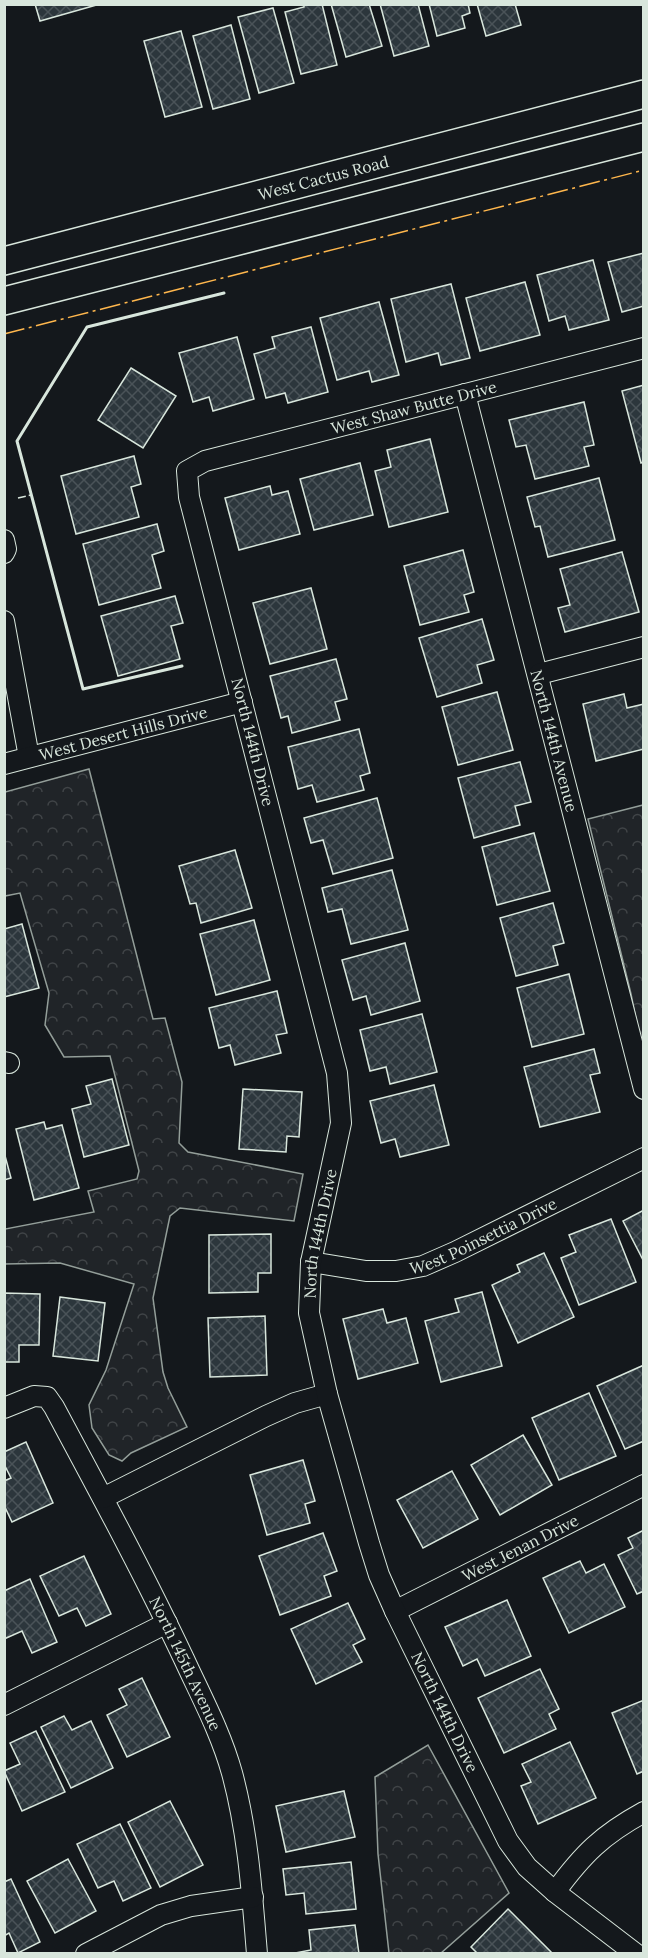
<svg xmlns="http://www.w3.org/2000/svg" width="648" height="1958" font-family="Lora,serif">
<style>
.park{fill:url(#park-crowns);stroke:#939e99;stroke-width:1.5}
.building{fill:url(#building-cross-hatch);stroke:#d8e6dc;stroke-width:1.5}
.lines{fill:none;stroke-linecap:round;stroke-linejoin:round}
.minor-casing{stroke:#d8e6dc;stroke-width:22}
.secondary-casing{stroke:#d8e6dc;stroke-width:30}
.minor{stroke:#14181c;stroke-width:20}
.secondary{stroke:#14181c;stroke-width:27}
.fence{stroke:#d8e6dc;stroke-width:1.5;stroke-dasharray:8 3;stroke-linecap:butt}
.wall{stroke:#d8e6dc;stroke-width:3}
.power{stroke:#ffb74d;stroke-width:1.5;stroke-dasharray:21 4.5 3 4.5;stroke-linecap:butt}
.labels{text-anchor:middle;stroke-width:4.5;stroke-linejoin:round;paint-order:stroke}
.street-label{font-size:16px;fill:#d8e6dc;stroke:#14181c}
</style>
<defs>
<pattern id="park-crowns" width="20" height="18" patternUnits="userSpaceOnUse" patternTransform="scale(1.5)"><rect width="20" height="18" fill="#202428"/><path d="M2 6a3 3 0 1 1 6 0M12 15a3 3 0 1 1 6 0" fill="none" stroke="#404447"/></pattern>
<pattern id="building-cross-hatch" width="8" height="8" patternUnits="userSpaceOnUse" patternTransform="scale(1.5)"><rect width="8" height="8" fill="#2c363c"/><path d="M0 0l8 8M0 8l8-8" fill="none" stroke="#4a5358"/></pattern>
</defs>
<rect width="100%" height="100%" fill="#14181c"/>
<g class="park">
<polygon points="89,769 153,1019 165,1018 182,1082 179,1143 188,1152 303,1174 294,1221 180,1208 170,1216 153,1298 163,1372 168,1388 187,1427 131,1453 122,1461 109,1455 92,1428 89,1405 106,1370 134,1284 60,1263 4,1264 5,1229 94,1212 88,1191 137,1179 139,1171 110,1056 64,1057 45,1025 49,993 20,893 5,896 5,792"/>
<polygon points="643,805 643,1054 631,994 588,819"/>
<polygon points="428,1745 509,1893 441,1953 389,1953 378,1854 375,1777"/>
</g>
<g class="building">
<polygon points="35,4 100,4 40,21"/>
<polygon points="304,4 322,4 337,65 301,74 285,12 304,7"/>
<polygon points="331,4 369,4 382,46 346,57"/>
<polygon points="380,4 418,4 429,46 394,56"/>
<polygon points="429,4 468,4 470,13 462,16 465,28 437,36"/>
<polygon points="477,4 515,4 521,25 486,36"/>
<polygon points="273,8 294,83 259,93 238,17"/>
<polygon points="231,25 250,99 213,109 193,36"/>
<polygon points="181,31 202,107 165,117 144,41"/>
<polygon points="644,253 644,306 622,312 608,262"/>
<polygon points="593,260 609,320 569,330 565,316 549,321 537,275"/>
<polygon points="525,282 540,335 480,351 466,298"/>
<polygon points="451,284 470,358 441,365 438,353 406,362 391,299"/>
<polygon points="379,302 399,375 372,382 369,371 337,380 320,318"/>
<polygon points="311,327 328,392 288,403 285,393 266,398 254,354 275,348 272,337"/>
<polygon points="237,337 254,399 213,411 209,397 193,402 179,353"/>
<polygon points="131,368 176,396 143,448 98,420"/>
<polygon points="644,385 644,462 641,463 622,391"/>
<polygon points="584,402 594,445 584,447 589,466 535,479 526,445 516,447 509,420"/>
<polygon points="430,439 448,512 389,527 375,471 391,467 387,450"/>
<polygon points="134,456 141,484 131,487 139,517 76,534 61,476"/>
<polygon points="360,463 373,515 314,530 300,479"/>
<polygon points="599,478 615,540 548,557 540,526 535,527 527,497"/>
<polygon points="270,486 272,495 288,491 300,534 239,550 225,498"/>
<polygon points="157,524 164,551 152,555 161,588 99,605 83,544"/>
<polygon points="463,550 474,592 464,595 469,612 420,625 404,566"/>
<polygon points="622,552 639,612 565,632 558,608 570,605 560,569"/>
<polygon points="311,588 327,649 270,664 253,603"/>
<polygon points="175,596 183,623 171,626 180,659 118,676 101,616"/>
<polygon points="482,619 494,660 477,665 482,683 437,697 419,638"/>
<polygon points="336,659 347,699 335,702 340,720 292,733 288,716 281,718 270,676"/>
<polygon points="497,692 513,750 458,765 442,707"/>
<polygon points="624,694 627,708 644,704 644,749 596,761 583,704"/>
<polygon points="359,729 370,773 360,776 364,790 317,802 312,785 298,789 288,747"/>
<polygon points="520,762 531,802 515,806 520,825 474,838 458,778"/>
<polygon points="377,798 393,858 333,874 323,840 311,843 304,818"/>
<polygon points="534,833 550,891 497,905 482,847"/>
<polygon points="235,850 252,908 201,923 196,903 190,904 179,866"/>
<polygon points="392,870 408,930 351,944 342,909 328,912 322,888"/>
<polygon points="553,903 564,943 553,946 558,965 516,976 500,918"/>
<polygon points="254,920 270,980 216,995 200,934"/>
<polygon points="22,924 39,988 4,997 4,929"/>
<polygon points="405,943 420,1001 371,1015 366,996 353,1000 342,960"/>
<polygon points="569,974 584,1034 532,1047 517,988"/>
<polygon points="277,991 287,1033 276,1035 281,1053 235,1065 230,1045 219,1048 209,1008"/>
<polygon points="422,1014 437,1072 390,1084 386,1067 370,1071 360,1030"/>
<polygon points="594,1049 600,1073 590,1075 600,1112 540,1127 524,1067"/>
<polygon points="112,1079 129,1145 84,1157 72,1109 91,1104 86,1086"/>
<polygon points="434,1085 449,1145 400,1157 395,1139 381,1143 370,1101"/>
<polygon points="243,1089 302,1092 299,1137 287,1136 286,1152 239,1149"/>
<polygon points="44,1122 46,1129 62,1125 79,1188 34,1200 16,1129"/>
<polygon points="4,1152 11,1178 4,1180"/>
<polygon points="644,1210 644,1262 623,1221"/>
<polygon points="611,1219 636,1282 579,1305 561,1258 576,1252 569,1235"/>
<polygon points="271,1234 271,1273 258,1273 258,1292 209,1293 209,1235"/>
<polygon points="544,1253 574,1317 518,1343 492,1285 520,1272 517,1265"/>
<polygon points="482,1292 502,1366 441,1382 425,1321 459,1312 455,1299"/>
<polygon points="4,1293 40,1294 39,1345 19,1345 19,1362 4,1362"/>
<polygon points="60,1297 105,1303 98,1361 53,1356"/>
<polygon points="383,1309 387,1323 406,1318 418,1363 358,1379 343,1319"/>
<polygon points="265,1316 267,1375 210,1377 208,1318"/>
<polygon points="644,1365 644,1441 625,1449 597,1386"/>
<polygon points="589,1393 616,1456 559,1480 532,1418"/>
<polygon points="523,1435 552,1485 500,1515 471,1465"/>
<polygon points="26,1442 53,1503 12,1522 4,1505 4,1481 11,1478 4,1464 4,1452"/>
<polygon points="303,1460 315,1501 305,1504 310,1523 267,1535 250,1475"/>
<polygon points="452,1471 478,1519 423,1548 397,1500"/>
<polygon points="644,1530 644,1591 637,1594 618,1555 633,1548 628,1538"/>
<polygon points="323,1533 337,1571 324,1576 331,1596 280,1615 259,1556"/>
<polygon points="84,1556 111,1614 86,1626 77,1608 59,1616 40,1576"/>
<polygon points="580,1561 586,1573 604,1564 625,1607 569,1633 543,1578"/>
<polygon points="30,1579 57,1642 32,1653 22,1631 4,1639 4,1591"/>
<polygon points="507,1600 531,1656 485,1676 477,1659 463,1666 445,1627"/>
<polygon points="348,1603 365,1639 353,1645 362,1662 316,1684 291,1629"/>
<polygon points="540,1669 559,1709 549,1714 556,1729 504,1753 478,1698"/>
<polygon points="142,1678 170,1737 127,1757 107,1715 127,1705 119,1689"/>
<polygon points="644,1700 644,1771 637,1774 612,1713"/>
<polygon points="64,1716 72,1730 91,1721 113,1768 71,1788 41,1727"/>
<polygon points="36,1731 65,1792 22,1811 4,1771 20,1764 10,1743"/>
<polygon points="570,1742 596,1798 538,1824 521,1786 531,1782 522,1764"/>
<polygon points="344,1791 355,1837 286,1852 276,1806"/>
<polygon points="170,1801 203,1865 160,1887 128,1822"/>
<polygon points="120,1824 151,1888 123,1901 114,1881 98,1888 77,1844"/>
<polygon points="68,1859 96,1911 55,1933 27,1881"/>
<polygon points="351,1862 356,1909 306,1914 304,1893 286,1895 283,1869"/>
<polygon points="11,1879 40,1942 18,1953 9,1933 4,1936 4,1882"/>
<polygon points="508,1909 551,1952 550,1954 478,1954 471,1947"/>
<polygon points="355,1925 359,1954 290,1954 311,1950 309,1930"/>
</g>
<g class="lines">
<defs>
<g id="minor">
<path id="s1" d="M465 394 644 1089"/>
<polyline points="4,540 6,549 4,553"/>
<polyline points="4,621 29,757"/>
<polyline points="539,674 644,647"/>
<path id="s2" d="M4 764 242 702"/>
<polyline points="4,1062 9,1063"/>
<path id="s3" d="M311 1262 366 1271H396L423 1266 455 1252 644 1158"/>
<path id="s4" d="M4 1408 34 1396 47 1397 54 1407C99 1491 144 1574 184 1659 201 1696 221 1733 232 1773 248 1832 252 1893 257 1954"/>
<polyline points="103,1498 266,1416 295,1403 327,1394"/>
<path id="s5" d="M395 1611 644 1485"/>
<polyline points="4,1705 167,1623"/>
<path d="M555 1892C583 1854 602 1835 644 1812"/>
<polyline points="86,1954 161,1915 191,1906 253,1897"/>
<path id="s6" d="M636 1954 555 1892 527 1867 508 1841 395 1611 379 1575 369 1543 327 1394 309 1313 311 1262 341 1123 337 1073 189 497 187 471 205 461 644 348"/>
</g>
<g id="secondary">
<path id="s7" d="M4 261 644 94"/>
<polyline points="4,301 644,137"/>
</g>
</defs>
<use href="#minor" class="minor-casing"/>
<use href="#secondary" class="secondary-casing"/>
<use href="#minor" class="minor"/>
<use href="#secondary" class="secondary"/>
<polyline class="fence" points="18,498 31,495"/>
<polyline class="wall" points="182,666 83,689 17,441 87,327 224,293"/>
<polyline class="power" points="4,334 644,170"/>
</g>
<g class="labels">
<g class="street-label">
<text dy="6" stroke="none"><textPath href="#s7" startOffset="330">West Cactus Road</textPath></text>
<text dy="6" stroke="none"><textPath href="#s6" startOffset="1839">West Shaw Butte Drive</textPath></text>
<text dy="6" stroke="none"><textPath href="#s2" startOffset="123">West Desert Hills Drive</textPath></text>
<text dy="6" stroke="none"><textPath href="#s1" startOffset="358">North 144th Avenue</textPath></text>
<text transform="translate(253 742) rotate(76)" y="6">North 144th Drive</text>
<text dy="6" stroke="none"><textPath href="#s6" startOffset="819">North 144th Drive</textPath></text>
<text dy="6" stroke="none"><textPath href="#s3" startOffset="180">West Poinsettia Drive</textPath></text>
<text dy="6" stroke="none"><textPath href="#s5" startOffset="140">West Jenan Drive</textPath></text>
<text dy="6" stroke="none"><textPath href="#s4" startOffset="346">North 145th Avenue</textPath></text>
<text transform="translate(445 1712) rotate(64)" y="6">North 144th Drive</text>
</g>
</g>
<rect width="648" height="1958" fill="none" stroke="#d8e6dc" stroke-width="12"/>
</svg>
